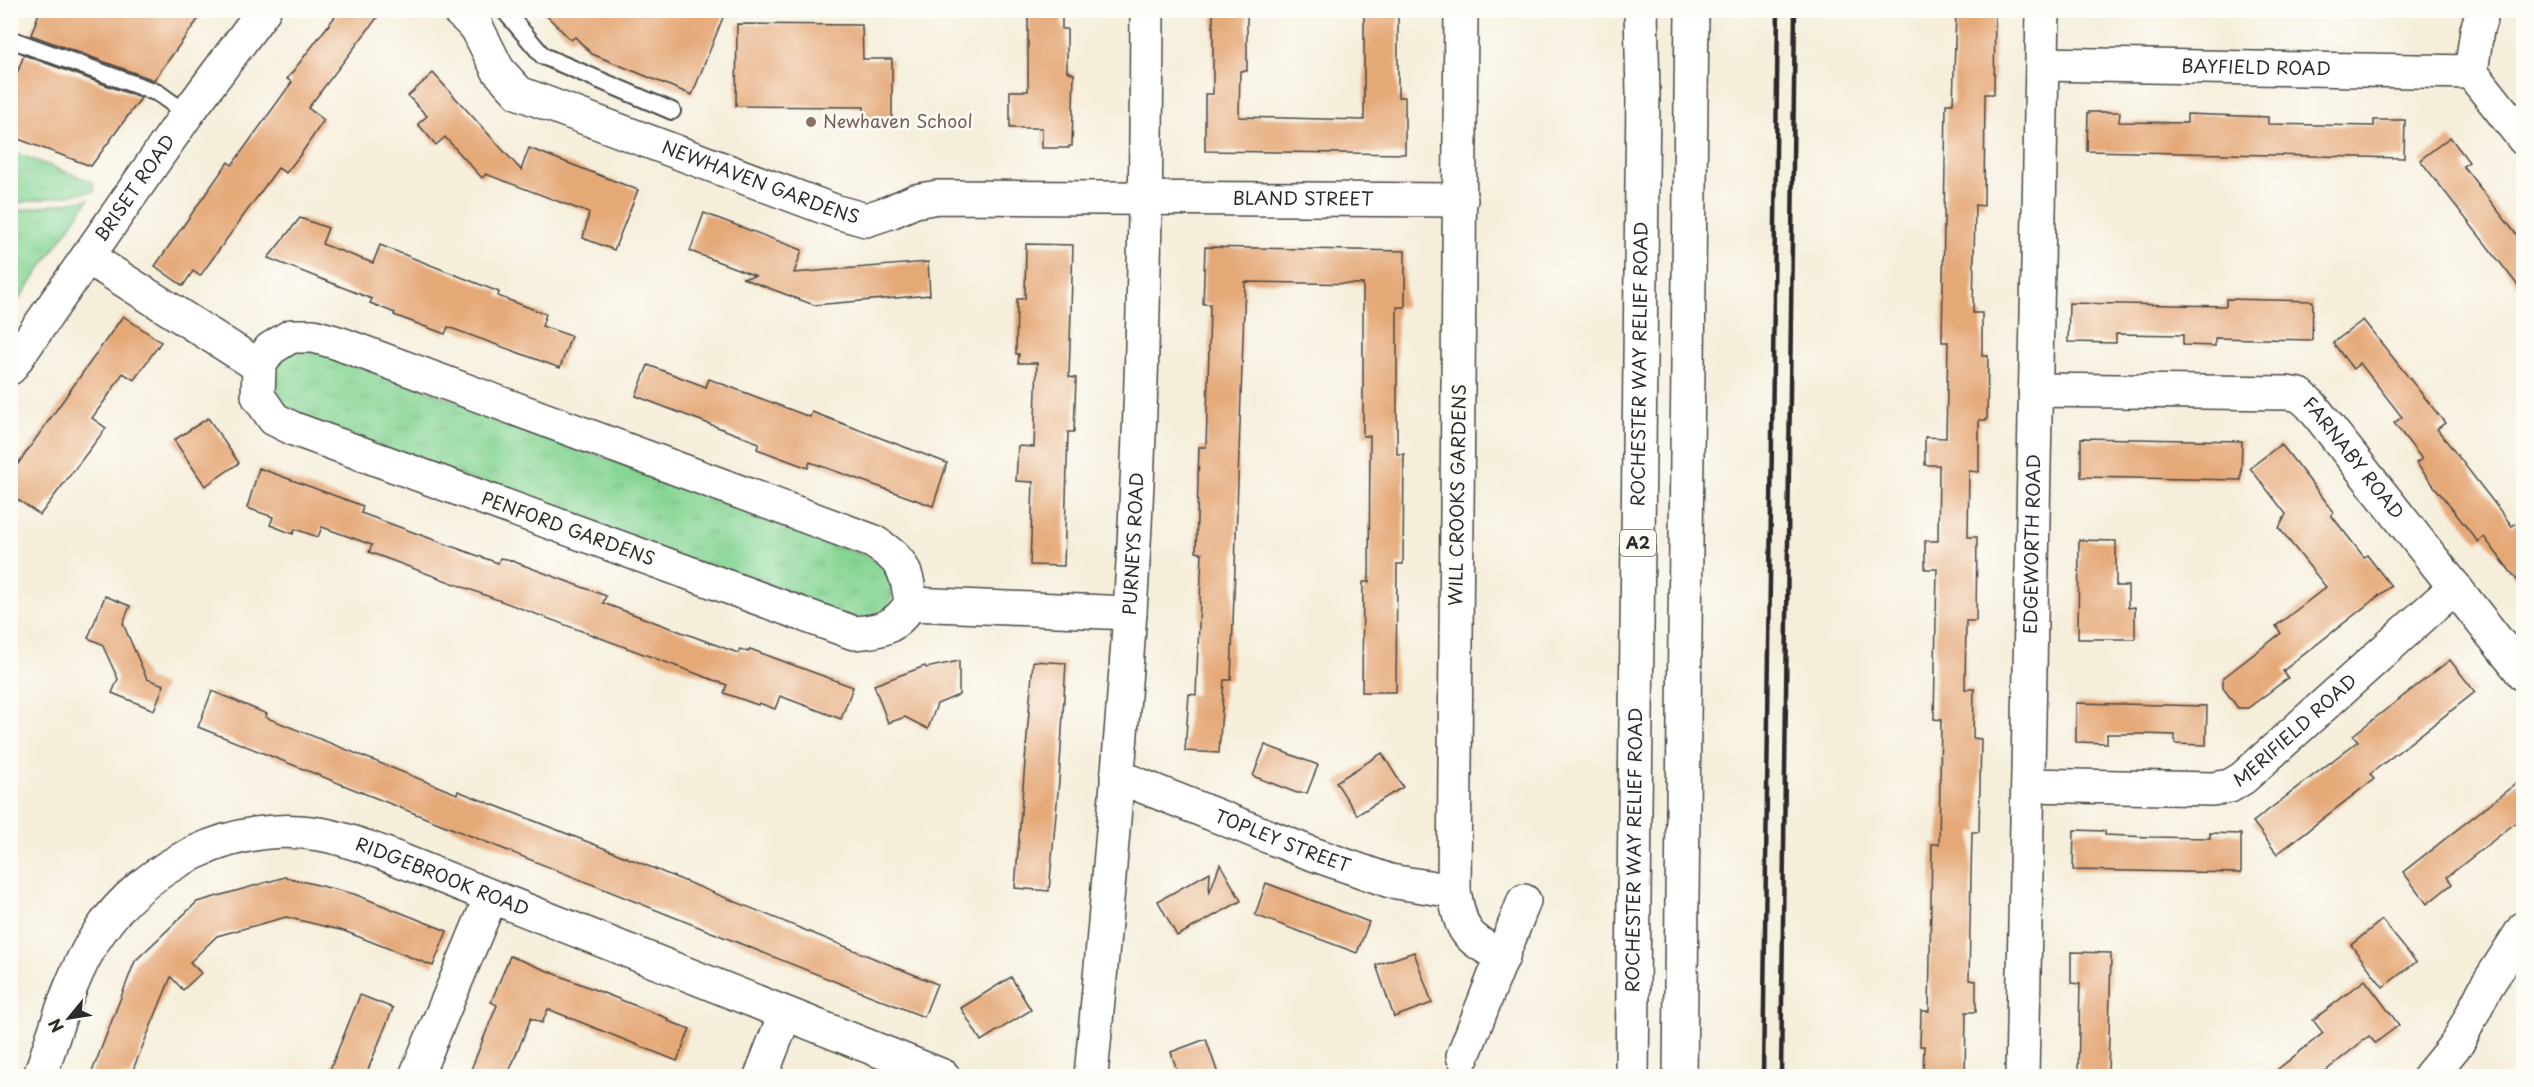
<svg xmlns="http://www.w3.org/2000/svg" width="2534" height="1087" font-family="'Playpen Sans',sans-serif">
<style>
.grass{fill:url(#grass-tufts);stroke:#588060;stroke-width:1.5}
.building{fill:#e5a877}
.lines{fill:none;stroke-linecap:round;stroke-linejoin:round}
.service-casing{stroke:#494845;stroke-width:20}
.minor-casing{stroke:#494845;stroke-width:36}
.trunk-casing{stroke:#494845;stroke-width:36}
.service{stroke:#fff;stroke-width:16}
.minor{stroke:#fff;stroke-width:33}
.trunk{stroke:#fff;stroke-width:33}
.rail{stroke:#2b2b2b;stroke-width:4.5}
.education-dot{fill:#8d6e63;stroke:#fdfcf7;stroke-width:2}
.labels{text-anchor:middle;stroke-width:5;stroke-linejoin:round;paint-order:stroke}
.shield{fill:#fdfcf7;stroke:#6a6a68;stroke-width:1.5}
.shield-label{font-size:16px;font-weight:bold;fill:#2b2b2b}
.street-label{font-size:18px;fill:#2b2b2b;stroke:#fdfcf7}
.education-label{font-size:18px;fill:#785e54;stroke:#fdfcf7;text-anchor:start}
</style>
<defs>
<pattern id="grass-tufts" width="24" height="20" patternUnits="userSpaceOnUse" patternTransform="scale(1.5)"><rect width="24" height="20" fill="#86d594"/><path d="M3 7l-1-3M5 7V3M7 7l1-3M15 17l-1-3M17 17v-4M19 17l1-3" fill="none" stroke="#74b780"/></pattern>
</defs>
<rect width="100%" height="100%" fill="#fdfcf7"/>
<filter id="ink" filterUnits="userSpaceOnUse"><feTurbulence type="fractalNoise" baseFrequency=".0167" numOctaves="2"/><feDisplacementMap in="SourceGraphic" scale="12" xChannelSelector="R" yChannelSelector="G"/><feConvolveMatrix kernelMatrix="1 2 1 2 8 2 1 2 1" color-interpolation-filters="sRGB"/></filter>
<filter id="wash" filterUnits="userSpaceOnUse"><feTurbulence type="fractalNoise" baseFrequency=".008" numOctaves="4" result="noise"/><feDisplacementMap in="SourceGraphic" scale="24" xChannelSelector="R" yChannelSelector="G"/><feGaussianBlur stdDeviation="1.35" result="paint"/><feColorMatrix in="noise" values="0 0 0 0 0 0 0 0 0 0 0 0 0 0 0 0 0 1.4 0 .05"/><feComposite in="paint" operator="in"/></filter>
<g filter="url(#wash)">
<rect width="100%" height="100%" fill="#f5eeda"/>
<g class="grass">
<polygon points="10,151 93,182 94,191 11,204"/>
<polygon points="89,199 11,311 11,212"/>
<path d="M318 349 884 563C898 601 895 606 859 624L283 410 272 387 274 374 280 362 290 353Z"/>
</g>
<g id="blocks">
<g class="building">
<polygon points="40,10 205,10 154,80 31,35"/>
<polygon points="340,10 383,10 308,108 324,120 301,154 286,173 278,168 200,276 193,271 183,286 155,266 228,162 232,165 292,82 287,79"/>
<polygon points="541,10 726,10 692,95 592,54 575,37 571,40"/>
<polygon points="1028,10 1062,10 1062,29 1067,29 1067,71 1074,74 1072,146 1069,146 1069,148 1042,148 1042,128 1010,128 1010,91 1028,91"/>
<polygon points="1213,10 1247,10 1247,71 1240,71 1239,117 1364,120 1364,10 1398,10 1398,97 1405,97 1405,154 1205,151 1205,94 1213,94"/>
<polygon points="1956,10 1995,10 1994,94 1985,94 1984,206 1975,205 1973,313 1982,313 1982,356 1988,356 1987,420 1979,420 1979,472 1969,471 1968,537 1977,537 1976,621 1966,621 1965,689 1974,689 1973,738 1981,739 1979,832 1972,832 1971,875 1969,980 1976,981 1976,1012 1966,1012 1965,1077 1923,1077 1924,1046 1920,1046 1921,1011 1929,1011 1932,844 1939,844 1941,720 1934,719 1937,569 1925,569 1925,541 1938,541 1939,465 1925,465 1925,437 1946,438 1948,342 1942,342 1946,104 1953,104"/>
<polygon points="737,24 862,25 863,59 892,59 892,122 864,122 864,107 736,106"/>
<polygon points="24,55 141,98 91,166 10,136 10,92"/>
<polygon points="433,73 521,170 529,148 638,190 614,250 583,238 589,213 486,174 482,178 445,137 436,145 418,124 427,116 408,96"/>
<polygon points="2088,112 2120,112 2119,122 2187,123 2187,114 2268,117 2268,124 2374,126 2374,120 2405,120 2404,158 2087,151"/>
<polygon points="2450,137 2469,162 2463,166 2523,243 2523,292 2420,160"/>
<polygon points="704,213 802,250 794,273 928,262 930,295 814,305 742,278 756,276 690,251"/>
<polygon points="300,218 328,228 322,244 373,263 380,245 499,292 498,296 546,314 542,326 571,336 560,368 448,327 445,334 394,315 395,313 370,303 372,299 268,258"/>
<polygon points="1026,244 1073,245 1069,377 1076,378 1074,432 1068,432 1064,566 1030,565 1033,482 1016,481 1018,446 1034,447 1037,363 1018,363 1019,354 1016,354 1017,299 1025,299"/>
<polygon points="1205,247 1405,251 1405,307 1397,307 1397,454 1404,454 1403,564 1397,564 1396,692 1362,692 1363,582 1369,582 1370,436 1363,436 1363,284 1245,282 1231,680 1224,680 1219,753 1185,751 1189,694 1196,695 1202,553 1196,552 1199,447 1206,447 1209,348 1210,304 1203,304"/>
<polygon points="2226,299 2313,301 2312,340 2215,338 2215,346 2183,345 2183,335 2116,334 2116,343 2068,342 2069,303 2226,306"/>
<polygon points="123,316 161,342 134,380 123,373 108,396 92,418 106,428 40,515 10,494 10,475"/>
<polygon points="2363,320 2445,423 2437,429 2512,526 2523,518 2523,588 2484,537 2478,542 2416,463 2422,459 2394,423 2402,417 2360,363 2353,369 2333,343"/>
<polygon points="648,365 706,387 709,379 810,417 812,412 947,463 933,506 810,462 808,468 757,449 759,443 636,396"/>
<polygon points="208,418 239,463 205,486 174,440"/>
<polygon points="2081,438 2242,441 2241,480 2081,477"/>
<polygon points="2281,444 2334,512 2331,515 2364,557 2367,555 2391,586 2283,671 2288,678 2248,708 2238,708 2223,688 2223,678 2281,633 2276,626 2326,587 2279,528 2286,514 2250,468"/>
<polygon points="259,468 363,506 361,513 459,549 498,563 500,558 507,559 606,596 603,603 738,653 740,649 748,652 750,649 853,687 841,719 780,696 775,709 759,703 758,705 724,693 727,685 369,552 372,545 322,527 318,537 295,529 293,534 270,525 273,517 247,508"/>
<polygon points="2079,540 2116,541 2116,586 2128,586 2128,608 2135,607 2135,639 2078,639"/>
<polygon points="105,596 130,606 123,623 127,633 147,679 164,685 154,710 112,693 118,679 102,644 88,638"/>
<polygon points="2450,660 2475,692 2370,774 2374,779 2277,854 2253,822 2358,741 2353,735"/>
<polygon points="959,661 959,695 937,704 928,729 905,717 888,723 874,685 925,666 926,668"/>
<polygon points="1033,661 1066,663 1059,781 1049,891 1015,888"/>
<polygon points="212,691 267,714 265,717 457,794 458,791 606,849 937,984 924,1017 198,727"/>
<polygon points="2076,703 2207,706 2206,745 2175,744 2175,735 2141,734 2107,734 2107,743 2076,742"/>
<polygon points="1265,745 1318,765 1307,793 1297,793 1253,776"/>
<polygon points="1382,753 1403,787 1357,815 1336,782"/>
<polygon points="2523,778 2523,817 2447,877 2452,884 2427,904 2403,872"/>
<polygon points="2074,830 2105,831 2105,835 2150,837 2210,838 2210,833 2241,834 2241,873 2073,870"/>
<polygon points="1220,864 1241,901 1177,936 1158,901 1210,872 1209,894"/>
<polygon points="285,877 354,894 447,931 433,966 344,931 286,917 217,936 190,962 201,973 183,990 171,977 130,1077 90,1077 135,961 197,902"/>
<polygon points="1266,883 1369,922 1357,953 1255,915"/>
<polygon points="2382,920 2416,962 2383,987 2351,945"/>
<polygon points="1414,952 1432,1003 1394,1017 1376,965"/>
<polygon points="2071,952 2111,953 2108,1077 2078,1077 2080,984 2071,983"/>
<polygon points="510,956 669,1019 668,1021 690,1029 677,1061 548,1009 542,1023 531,1018 507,1077 468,1077 497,1005 491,1002"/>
<polygon points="1011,977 1031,1010 981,1041 961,1008"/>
<polygon points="2365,980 2399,1025 2375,1043 2369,1036 2318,1077 2268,1077 2323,1033 2313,1020"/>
<polygon points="360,995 393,1008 365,1077 327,1077"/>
<polygon points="1206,1039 1219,1077 1179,1077 1171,1052"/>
</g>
</g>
</g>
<g filter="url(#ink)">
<use href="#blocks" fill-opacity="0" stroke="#494845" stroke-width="1.5"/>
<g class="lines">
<defs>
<g id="service">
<polyline points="504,10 543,56 672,111"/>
<polyline points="10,39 158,93 187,114"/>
</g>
<g id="minor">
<path id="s1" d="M458 10 477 28 498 70 519 93 837 212 866 220 890 212 915 201 938 197 1461 200"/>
<path d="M1461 10 1454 891C1462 933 1465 937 1503 957"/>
<polyline points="2483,10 2477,30 2471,72 2524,139"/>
<path id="s2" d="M2042 64 2471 72"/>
<polyline points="89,258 259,366"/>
<path d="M291 336H314L338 343 872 541C902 559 907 569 911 604 894 628 883 631 854 633L294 429 274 419 258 396 259 366 270 349Z"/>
<path id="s3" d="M10 368 187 114 264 10"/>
<path id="s4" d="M2035 390 2287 393 2300 395 2311 405 2524 675"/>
<polyline points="911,604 1130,613"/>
<path id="s5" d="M1117 776 1310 853 1390 881 1454 891"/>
<path id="s6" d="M2028 785 2212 789 2230 786 2243 778 2455 587"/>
<polyline points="1463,1056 1524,901"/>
<path id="s7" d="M40 1076C56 1029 70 976 98 934 145 864 236 820 319 834 340 837 360 845 380 852L943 1076"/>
<polyline points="416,1076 491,897"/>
<polyline points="761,1076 785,1014"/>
<path id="s8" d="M1091 1076C1105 922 1120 767 1130 611 1143 411 1146 211 1147 10"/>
<path id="s9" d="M2022 1076 2043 10"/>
<polyline points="2430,1076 2458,1042 2486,987 2524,928"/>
</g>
<g id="trunk">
<path id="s10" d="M1632 1076 1643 93 1641 10"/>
<polyline points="1680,1076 1692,10"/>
</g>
</defs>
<use href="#service" class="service-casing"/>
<use href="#minor" class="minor-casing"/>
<use href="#trunk" class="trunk-casing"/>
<use href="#service" class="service"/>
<use href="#minor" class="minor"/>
<use href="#trunk" class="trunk"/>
<g class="rail">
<polyline points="1763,1076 1778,10"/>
<polyline points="1781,1076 1795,10"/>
</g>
</g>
</g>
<circle class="education-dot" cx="811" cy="122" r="6"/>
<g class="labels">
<rect class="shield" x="1620" y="530" width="36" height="26" rx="4.5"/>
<g class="shield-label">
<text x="1638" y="549">A2</text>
</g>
<g class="street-label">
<text dy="6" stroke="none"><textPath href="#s2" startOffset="214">BAYFIELD ROAD</textPath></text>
<text dy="6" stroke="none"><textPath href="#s1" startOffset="362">NEWHAVEN GARDENS</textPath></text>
<text dy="6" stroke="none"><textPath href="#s3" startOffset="219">BRISET ROAD</textPath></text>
<text dy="6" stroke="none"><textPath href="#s1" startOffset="915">BLAND STREET</textPath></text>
<text dy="6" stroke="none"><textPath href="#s10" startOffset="712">ROCHESTER WAY RELIEF ROAD</textPath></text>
<text dy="6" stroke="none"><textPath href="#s4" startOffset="348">FARNABY ROAD</textPath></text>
<text transform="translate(1458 495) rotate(-89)" y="6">WILL CROOKS GARDENS</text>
<text transform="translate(568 529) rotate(20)" y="6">PENFORD GARDENS</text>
<text dy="6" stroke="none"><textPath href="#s8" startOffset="534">PURNEYS ROAD</textPath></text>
<text dy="6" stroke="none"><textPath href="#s9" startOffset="532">EDGEWORTH ROAD</textPath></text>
<text dy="6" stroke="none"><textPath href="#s6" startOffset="288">MERIFIELD ROAD</textPath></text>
<text dy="6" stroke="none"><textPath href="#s5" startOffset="178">TOPLEY STREET</textPath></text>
<text dy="6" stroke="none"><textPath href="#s10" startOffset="226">ROCHESTER WAY RELIEF ROAD</textPath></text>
<text dy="6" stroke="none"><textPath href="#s7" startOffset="540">RIDGEBROOK ROAD</textPath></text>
</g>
<g class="education-label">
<text x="823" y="128">Newhaven School</text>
</g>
</g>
<rect width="2534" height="1087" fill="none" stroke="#fdfcf7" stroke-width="36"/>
<g transform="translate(69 1018) rotate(240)" stroke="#fdfcf7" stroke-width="4.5" paint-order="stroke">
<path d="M0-4.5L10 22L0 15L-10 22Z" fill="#2b2b2b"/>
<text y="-9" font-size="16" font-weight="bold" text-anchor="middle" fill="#2b2b2b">N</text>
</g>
</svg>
